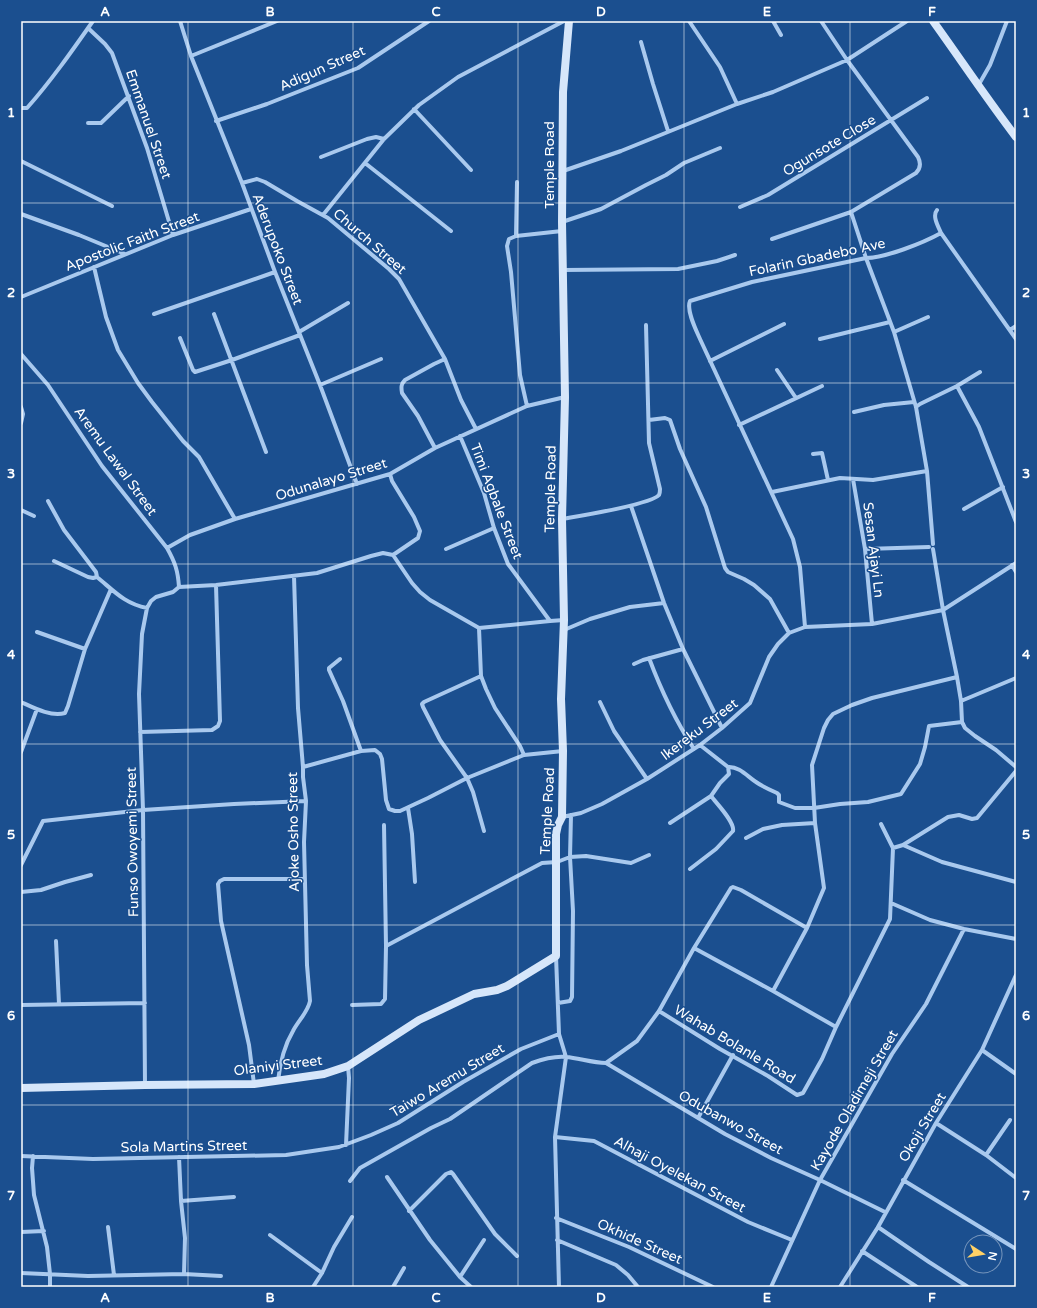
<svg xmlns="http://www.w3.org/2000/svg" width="1037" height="1308" viewBox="0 0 1037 1308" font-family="'Varela Round',sans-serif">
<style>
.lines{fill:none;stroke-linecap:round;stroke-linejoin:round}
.street{stroke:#a9c9ee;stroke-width:4}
.secondary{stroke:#d6e6fa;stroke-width:8}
.grid{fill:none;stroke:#fff;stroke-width:1;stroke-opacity:0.55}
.labels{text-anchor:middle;stroke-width:3;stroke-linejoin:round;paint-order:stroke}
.street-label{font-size:14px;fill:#fff;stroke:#1b4f8f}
.neatline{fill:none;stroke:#fff;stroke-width:1.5}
.grid-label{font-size:13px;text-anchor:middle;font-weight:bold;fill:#fff}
</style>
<rect width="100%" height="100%" fill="#1b4f8f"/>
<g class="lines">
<path class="street" d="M180 21 191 56 242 183 275 272 320 385 357 484
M689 21 720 67 737 104
M773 21 781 35
M88 28 105 44 112 53 147 148 173 235
M641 42 653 84 668 131
M191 56 277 21
M978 86 990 65 1007 21
M21 108H27C51 81 72 51 93 21
M414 109 471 170
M216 121 267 104 358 68 429 21
M88 123H101L129 96
M321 157 367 139 376 137 384 139
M21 161 112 206
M365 163 451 231
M563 171 621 151 737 104 773 92 847 60 907 21
M242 183 257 179 265 182 297 201 328 218 389 269 399 279 445 359 461 400 476 429
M740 207 768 195 927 98
M937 210C932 216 938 226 941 233
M851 212 866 258 894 332 916 407 927 471 933 544
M21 214 79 235 125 254
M323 215 384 139 419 105 458 77 564 21
M562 222 601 209 646 185 666 175 684 163 720 148
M516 236 517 182
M772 239 851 212 916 173C921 168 921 163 918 157L847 60 821 21
M94 267 106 317 118 350 138 383 152 402 183 441 199 457 235 519
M563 270 678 269 717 261 735 255
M21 297 173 235 251 209
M154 314 275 272
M214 314 266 452
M1010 330 1016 326
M299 332 348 303
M894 332 928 317
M180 338 193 370 195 372 232 360 300 335
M820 339 890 322
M21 354 48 385 102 466 167 548C175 562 178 571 179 587
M710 361 784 324
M777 370 796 398
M320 385 381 359
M957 386 979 427 1016 522
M527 406 520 375 511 272 507 246 509 239 516 236 562 231
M21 407 23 414 21 423
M916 407 920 404 957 386 980 372
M854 412 884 405 914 402
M649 420 665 418 670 420 680 449 706 507 725 568 728 572 744 579 754 585 770 599 789 633
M739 425 822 386
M460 436 484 493 494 528 508 564 550 621 564 620
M435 448 418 416 402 393C401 387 401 384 405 380L434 364 445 359
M813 454 822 453 828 480
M853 479 865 549 872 624
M772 492 840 478 873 480 927 471
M48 501 64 530 96 572 97 577
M631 506 664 603 683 649 722 728
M964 509 1003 487
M21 510 34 516
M562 519C579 516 650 505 659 495 660 493 660 492 660 489L649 443 646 325
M167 548 190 535 235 519 390 474 435 448 527 406 565 397
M446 549 494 528
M865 549 929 547
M933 549 943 610 957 677 961 701 962 722 965 728 975 736 996 750 1016 767
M393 555 412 583 420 592 430 600 479 628 550 621
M54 561 88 577 93 578 97 577C114 591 125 604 147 608
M1012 565 1016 572
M805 627 800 567 793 539 700 339C696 330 686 310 690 301L752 282 866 258C885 258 923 243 941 233L1016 339
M479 628 481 676 486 689 495 708 520 746 524 755
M564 630 590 619 630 607 664 603
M37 632 85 649
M649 658C661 690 675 720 694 749
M340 659 329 668V670L343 701 361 751
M634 664 643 660 683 649
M481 676 424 702 422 704 423 707 440 740 467 778 473 792 484 831
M961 701 1016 678
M21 702C34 708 51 717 65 713L68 706 85 649 111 589
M600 702 614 731 647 779
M140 732 212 730 218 726 220 721 216 585
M21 752 37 709
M303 767 361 751 375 750 380 754 382 759 386 800 389 809 395 811H400L428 798 467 778 524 755 563 751
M728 767C739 766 748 777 756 782 763 787 770 790 777 793L779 795V802L795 808H814L840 804 868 802 901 794 920 764 925 747 929 726 962 722
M408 808 412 834 415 882
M562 817 581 813 602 804 647 779 700 745 722 728 750 703 769 657 778 644 789 633 805 627 872 624 943 610 1016 563
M670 823 711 796 720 783 729 774 728 767 700 745
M746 838 763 829 782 825 815 823
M903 845 942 862 1016 882
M893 848 903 845 948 817 959 815 972 819 977 818 1016 771
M21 865 43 821 143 810 234 804 306 801
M690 869 716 849 733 831C735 822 717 804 711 796
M21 892 41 890 65 882 91 875
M891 903 930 920 964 929 1016 939
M56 941 59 1004
M386 946 542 863 557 862 570 857 586 856 631 863 649 855
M694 948 773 991 836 1027
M556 956 559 1034 566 1057 555 1137 559 1287
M773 991 807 928 824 888 815 823 812 765 824 728 828 720 833 714 852 705 872 698 957 677
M558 1003 570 1001 572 997 573 911 570 857 571 815
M21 1005 145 1003
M352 1005 381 1004 385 999 386 946 384 825
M659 1011 720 1049 768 1076 797 1095 803 1093 822 1059 836 1027 890 919 893 848 881 824
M982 1050 1016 1074
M606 1063 637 1041 659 1011 694 948 731 888 733 887 741 890 807 928
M278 1081C280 1063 284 1046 293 1031 298 1021 308 1012 310 1001L307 965 304 842 306 801 303 777V767L298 708 294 576
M254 1084 249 1045 221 921 218 884 220 881 224 879H305
M145 1085 143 810 139 694 142 634 147 608 151 601 156 597 173 592 179 587 216 585 317 573 371 556 383 553 393 555 418 538 420 531 414 517 392 481 390 474
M698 1118 733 1055
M936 1123 986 1155 1016 1178
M555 1137 594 1141 748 1222 792 1240
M346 1145 349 1078 348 1066
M986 1155 1010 1120
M21 1156 93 1159 286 1155 339 1147 371 1135 398 1123 463 1082 521 1049 559 1034
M33 1156 32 1168 34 1195 47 1247 50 1274V1287
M179 1157 181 1201 185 1238 184 1274
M387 1177 430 1240 460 1277 471 1287
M903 1180 1016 1249
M350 1181 360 1168 431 1128 450 1119 532 1063C543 1059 554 1056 566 1057 579 1058 592 1063 606 1063L725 1134 771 1158 820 1180 885 1212
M181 1201 234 1197
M409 1211 446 1174 451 1172 453 1174 495 1234 517 1256
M556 1218 629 1247 713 1287
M108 1227 114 1275
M878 1227 929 1262 968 1287
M21 1232 44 1231
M270 1235 322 1273
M557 1240 616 1265 628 1275 638 1287
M862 1251 917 1287
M21 1273 88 1276 184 1274 221 1276
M460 1277 484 1240
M313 1287 322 1273 334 1247 352 1217
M393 1287 404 1268
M771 1287 820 1180 892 1054 926 1004 964 929
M840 1287 878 1227 936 1123 982 1050 1016 975"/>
<path class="secondary" d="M933 21C961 60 987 99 1016 137
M21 1088 145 1085 254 1084 324 1074 348 1066 419 1020 474 994 497 990 507 986 556 956V834L558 825 562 817 563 751 561 699 564 620 562 519 565 397 562 222 563 92 569 21"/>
</g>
<path class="grid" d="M188 21V1287M353 21V1287M518 21V1287M684 21V1287M850 21V1287M21 203H1016M21 383H1016M21 564H1016M21 744H1016M21 925H1016M21 1105H1016"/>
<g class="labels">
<g class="street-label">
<text transform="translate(322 68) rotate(-24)" y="5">Adigun Street</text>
<text transform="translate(149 124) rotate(71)" y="5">Emmanuel Street</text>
<text transform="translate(829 145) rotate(-31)" y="5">Ogunsote Close</text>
<text transform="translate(549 165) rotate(-90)" y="5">Temple Road</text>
<text transform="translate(132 241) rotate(-21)" y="5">Apostolic Faith Street</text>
<text transform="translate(370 241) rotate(41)" y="5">Church Street</text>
<text transform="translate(278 249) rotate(69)" y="5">Aderupoko Street</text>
<text transform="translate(817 257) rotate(-12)" y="5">Folarin Gbadebo Ave</text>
<text transform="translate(116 461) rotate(54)" y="5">Aremu Lawal Street</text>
<text transform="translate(331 479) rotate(-17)" y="5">Odunalayo Street</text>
<text transform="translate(550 489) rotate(-89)" y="5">Temple Road</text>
<text transform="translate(497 501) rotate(69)" y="5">Timi Agbale Street</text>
<text transform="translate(874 550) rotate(83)" y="5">Sesan Ajayi Ln</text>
<text transform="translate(699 729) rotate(-37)" y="5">Ikereku Street</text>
<text transform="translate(547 811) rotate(-87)" y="5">Temple Road</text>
<text transform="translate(293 832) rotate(-91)" y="5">Ajoke Osho Street</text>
<text transform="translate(132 842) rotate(-91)" y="5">Funso Owoyemi Street</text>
<text transform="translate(735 1044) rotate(31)" y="5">Wahab Bolanle Road</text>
<text transform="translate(278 1065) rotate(-7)" y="5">Olaniyi Street</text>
<text transform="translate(447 1080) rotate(-31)" y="5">Taiwo Aremu Street</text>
<text transform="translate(854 1100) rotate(-60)" y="5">Kayode Oladimeji Street</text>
<text transform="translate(731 1122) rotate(29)" y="5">Odubanwo Street</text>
<text transform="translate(922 1127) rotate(-59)" y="5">Okoji Street</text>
<text transform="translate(184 1146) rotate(-1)" y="5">Sola Martins Street</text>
<text transform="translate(680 1174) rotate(28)" y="5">Alhaji Oyelekan Street</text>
<text transform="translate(640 1241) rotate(24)" y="5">Okhide Street</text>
</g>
</g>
<rect width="1037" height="1308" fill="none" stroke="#1b4f8f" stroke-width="44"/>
<g transform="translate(983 1254) rotate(102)"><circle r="19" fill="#1b4f8f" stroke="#7695bc"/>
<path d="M0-3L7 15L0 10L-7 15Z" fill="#ffd166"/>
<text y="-6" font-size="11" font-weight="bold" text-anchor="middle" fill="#ffffff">N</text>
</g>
<rect x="22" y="22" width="993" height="1264" class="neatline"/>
<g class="grid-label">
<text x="105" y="16">A</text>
<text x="270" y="16">B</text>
<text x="436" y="16">C</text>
<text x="601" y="16">D</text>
<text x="767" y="16">E</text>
<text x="932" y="16">F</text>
<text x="11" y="117">1</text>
<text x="1026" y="117">1</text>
<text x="11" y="297">2</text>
<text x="1026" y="297">2</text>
<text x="11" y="478">3</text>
<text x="1026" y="478">3</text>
<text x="11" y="659">4</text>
<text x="1026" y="659">4</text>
<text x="11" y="839">5</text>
<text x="1026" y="839">5</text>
<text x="11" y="1020">6</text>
<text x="1026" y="1020">6</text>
<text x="11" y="1200">7</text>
<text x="1026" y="1200">7</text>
<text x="105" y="1302">A</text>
<text x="270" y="1302">B</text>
<text x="436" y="1302">C</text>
<text x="601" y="1302">D</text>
<text x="767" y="1302">E</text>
<text x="932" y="1302">F</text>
</g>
</svg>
